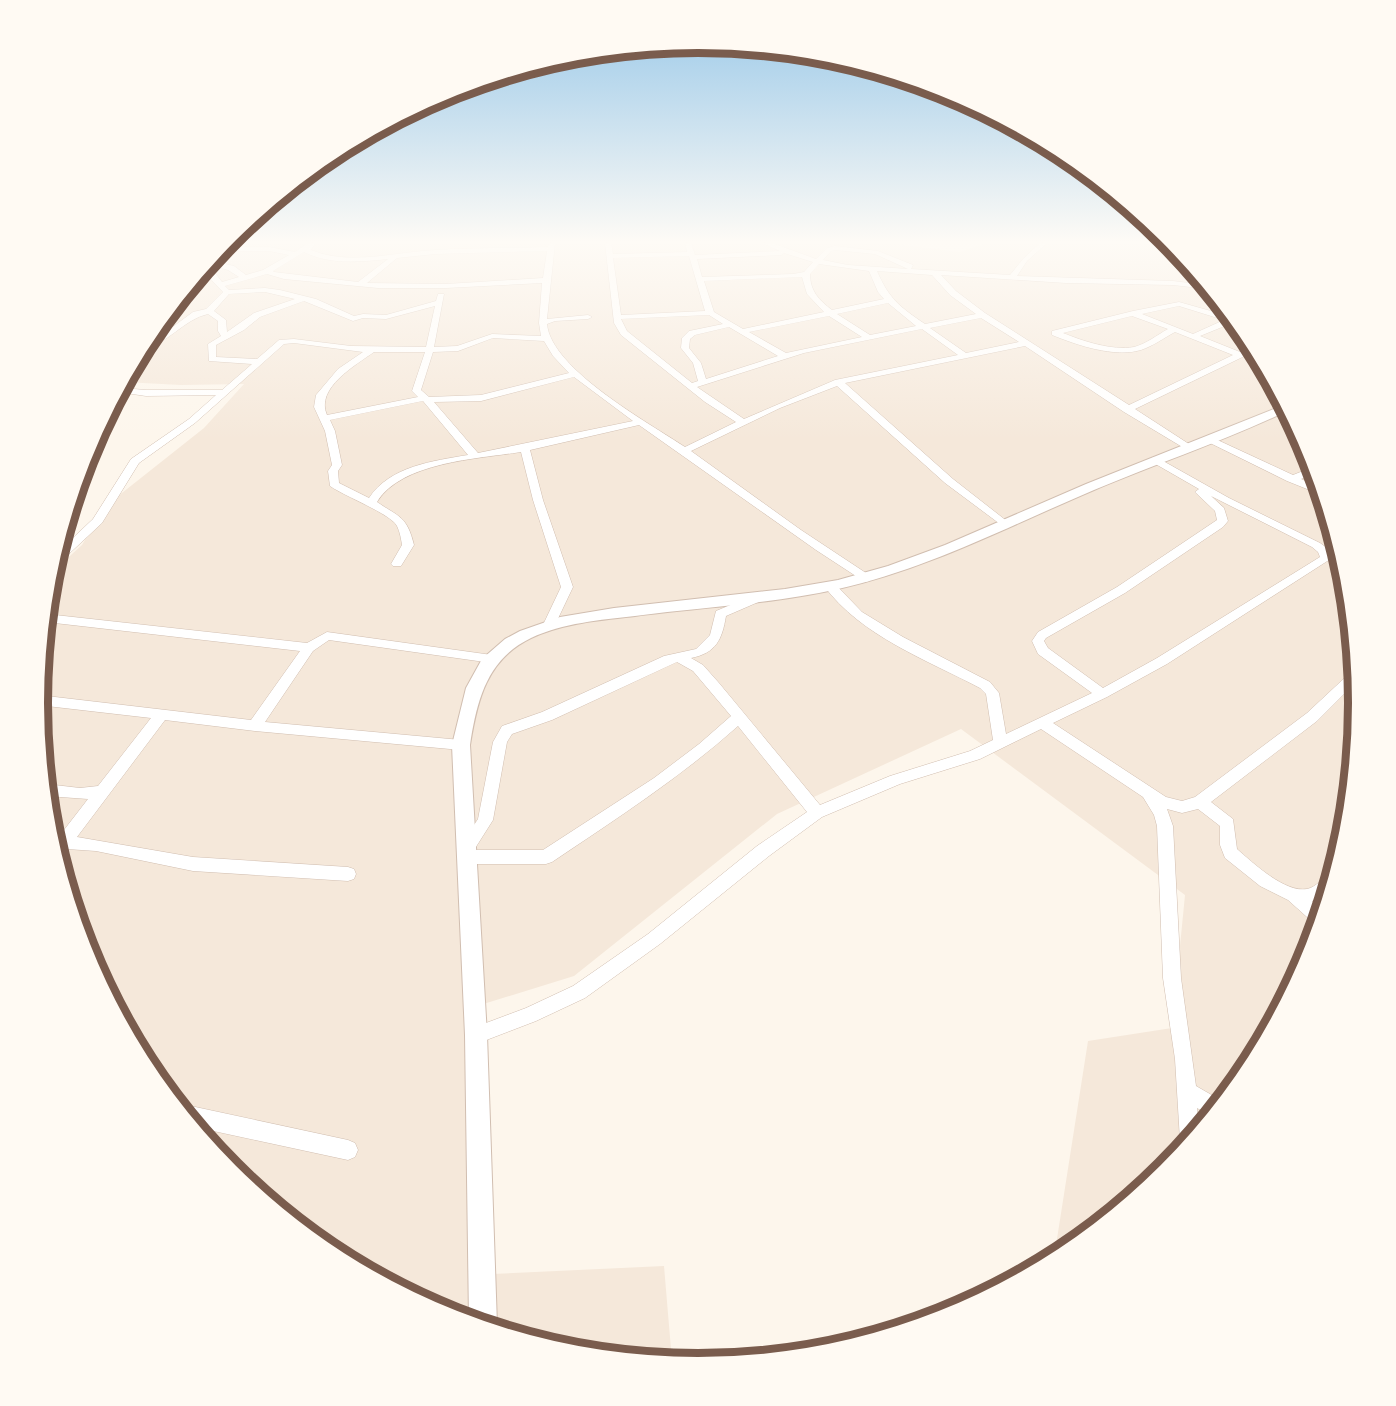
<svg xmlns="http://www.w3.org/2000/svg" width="1396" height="1406" viewBox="0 0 1396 1406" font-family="Overpass,sans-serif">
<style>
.residential{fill:#f5e8da}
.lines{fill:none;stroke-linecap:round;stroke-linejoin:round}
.minor-casing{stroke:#d1beb0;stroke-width:1}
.tertiary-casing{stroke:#d1beb0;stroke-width:2}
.minor{fill:#fff;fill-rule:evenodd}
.tertiary{fill:#fff;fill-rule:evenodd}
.rim{fill:none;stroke:#7a5c4d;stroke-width:8}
</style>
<rect width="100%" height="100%" fill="#fdf6ec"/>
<path class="residential" d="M225 243H888L960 252 986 243H1171L1247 336 1308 451 1346 574 1358 703 1346 832 1308 956 1247 1070 1165 1170 1065 1252 1054 1258 1088 1041 1172 1028 1185 895 961 729 777 814 574 976 464 1010 492 1274 664 1266 672 1361 569 1351 445 1313 331 1252 231 1170 149 1070 88 955 50 832 38 703 50 574 82 545 103 508 204 428 244 384 181 385 124 382 149 336Z"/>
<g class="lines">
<defs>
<path id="minor" d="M308 243H315L311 250C350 266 395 252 436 250 473 248 511 248 548 247L549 243H555L547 319 588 315 592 317 588 319 555 321 547 324C551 369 649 423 685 447L736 422 705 402 621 335 614 323 605 243H611L613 254 687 252 685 243H691L695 255 780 251 762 243H772L816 259 827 248 835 246 878 251 913 265 911 269 1010 275 1023 259 1040 243H1047L1027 261 1017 276 1173 281 1205 285 1208 289 1173 285 1066 283 941 275 956 291 985 313 1129 405 1233 355 1175 332C1164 338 1153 346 1141 350 1114 358 1077 345 1052 335V331L1133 311 1179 302 1232 317 1236 323H1232L1200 336 1240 352 1252 346 1255 351 1135 409 1192 446 1194 448 1189 451 1124 412 1025 346 845 383 953 479 1008 522V526L1004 527 945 483 837 386 780 408 691 451 801 530 869 575 871 578 869 581 865 582 816 550 639 425 530 450 543 500 573 587 554 627 548 631 542 627 561 587 533 500 521 452C477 459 402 462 377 502 399 517 407 516 414 545L401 566H393L391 564 402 545C401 539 400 532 397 526 391 514 344 496 330 486L328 471 332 465 325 431 314 407 316 395 338 369 363 352 294 343 284 344 195 423 139 463 102 523 57 565 53 566 56 554 93 519 131 459 189 419 216 395 146 396 119 392 121 388 146 390H222L252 364 209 361 208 344 221 336 218 331V321L208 314C184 319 167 345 142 349L145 342 170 329 193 312 206 309 223 292 203 271 208 264 222 282 239 277 228 270 214 266 213 258 216 254 222 256 221 263 234 266 246 275 263 270 289 255 269 251H219L222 247H269L295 252ZM835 250 875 254 908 269 848 265 823 260 831 251ZM547 251 543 278 446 284 367 283 397 258 435 254ZM304 252C330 265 360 262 388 259L358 282 274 272 273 271ZM784 253 813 262 804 272 793 274 702 277 697 259 781 255ZM689 256 705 311 621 315 613 258ZM819 264 869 271 878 292 884 299 832 310C819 300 810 291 810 274ZM877 271 932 275 950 295 976 314 925 324C900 307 889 299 877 271ZM267 274 284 279 378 288H446L542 283 539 323 541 336 492 334 457 346 434 347 444 294H438L436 301 386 315 363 314 354 316 316 299 280 290 265 288 229 290 225 286ZM802 277 807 294 824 312 743 329 714 312 704 281ZM265 292 295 299 254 313 227 332 226 320 214 311 229 294ZM304 301 353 321 363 318 386 319 435 306 426 347 351 346 294 339 279 340 257 359 216 357V345L244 330 260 317ZM888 303 916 326 870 335 837 314ZM1179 306 1224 320 1193 334 1142 314ZM709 315 723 324 689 331 682 338 681 348 693 363 698 381 692 383 627 331 621 319ZM829 316 862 337 786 353 749 332ZM1132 316 1168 329C1157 335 1146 344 1134 347 1112 351 1083 341 1063 333ZM981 318 1019 342 966 353 930 328ZM729 327 778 356 706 379 701 363 689 348 690 339 695 335ZM922 329 958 355 835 380 744 419 697 387 804 353ZM493 338 544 341 553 356 569 373 481 395 429 397 421 390 433 352 458 351ZM374 352H425L412 391 418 397 327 415C315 388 356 365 374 352ZM574 377 633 421 478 453 434 402 481 401ZM423 401 468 455C433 461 390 466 369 498L339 483 338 471 342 465 335 431 330 420Z
M1211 437 1293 475 1313 467 1315 473 1301 479 1319 487 1322 495 1287 481 1208 442V438Z
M1156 457 1229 498 1320 543 1327 548 1332 558 1167 664 1107 697 1053 723 1166 797 1182 801 1195 797 1307 713 1351 672 1355 671 1356 682 1317 721 1211 802 1233 819 1237 849C1253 863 1285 893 1307 889 1317 887 1322 877 1332 877L1327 895 1312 901 1322 911 1317 926 1288 900 1260 886 1225 858 1220 845V826L1198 809 1182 813 1167 809 1173 826 1181 978 1196 1086 1222 1101 1210 1115 1197 1108 1199 1129 1184 1147 1180 1140 1175 1059 1163 978 1157 826 1154 815 1143 797 1041 729 980 759 900 784 822 817 769 856 660 944 585 998 536 1021 476 1044 470 1041 467 1035 470 1029 526 1008 573 986 648 934 757 846 807 812 738 726C681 777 616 819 552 862L546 864H467L461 862 458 849 478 819 493 742 502 726 542 712 664 656 696 649 710 635 716 611 759 593 763 594 765 597 763 600 726 616C722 640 716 653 691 658L703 665 719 683 820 805 890 776 970 751 993 740 986 694 980 688C927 660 861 636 824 586L826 583H834L862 612 903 637 990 682 999 693 1006 734 1092 693 1038 654 1032 641 1038 632 1117 587 1217 520 1215 511 1195 492 1199 489 1152 462V458ZM1211 496 1312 547 1318 552 1320 557 1157 658 1103 688 1048 648 1044 641 1046 638 1125 593 1223 527 1228 521 1224 508ZM677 662 693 671 731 716 699 744 654 778 543 850H474L493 820 507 742 512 734 552 720Z
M46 614 307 643 327 632 492 655 498 659 492 663 329 640 313 651 265 722 461 740 466 741 468 745 466 749 461 750 255 731 165 720 77 837 193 857 348 867 354 869 356 874 354 879 348 881 193 871 96 851 67 849 58 858 54 843 88 799 47 796 46 784 80 788 98 786 151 718 38 705V695L251 720 300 651 46 622Z
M186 1105 348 1140 355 1143 358 1150 355 1157 348 1160 195 1127 180 1108Z"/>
<path id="tertiary" d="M1284 405 1287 411C1224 441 1158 463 1094 490 1009 526 928 569 838 589 771 604 703 607 635 616 600 620 563 623 531 638 487 659 477 700 470 745L487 1035 497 1325 495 1328 469 1320 465 1035 452 745 466 688 482 659 505 639 520 631 560 617 614 608 785 589 838 580 888 566 945 545 1086 484Z"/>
</defs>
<use href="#minor" class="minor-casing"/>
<use href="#tertiary" class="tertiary-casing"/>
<use href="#minor" class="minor"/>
<use href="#tertiary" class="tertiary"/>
</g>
<linearGradient id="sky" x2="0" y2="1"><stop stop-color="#97c7e8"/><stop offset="0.55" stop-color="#fefbf6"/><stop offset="1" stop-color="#fefbf6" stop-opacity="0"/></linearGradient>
<rect width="1396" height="440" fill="url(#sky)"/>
<path d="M0 0H1396V1406H0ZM48 703a650 650 0 1 1 1300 0a650 650 0 1 1-1300 0Z" fill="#fffaf3" fill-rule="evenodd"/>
<path class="rim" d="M48 703a650 650 0 1 1 1300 0a650 650 0 1 1-1300 0Z"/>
</svg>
